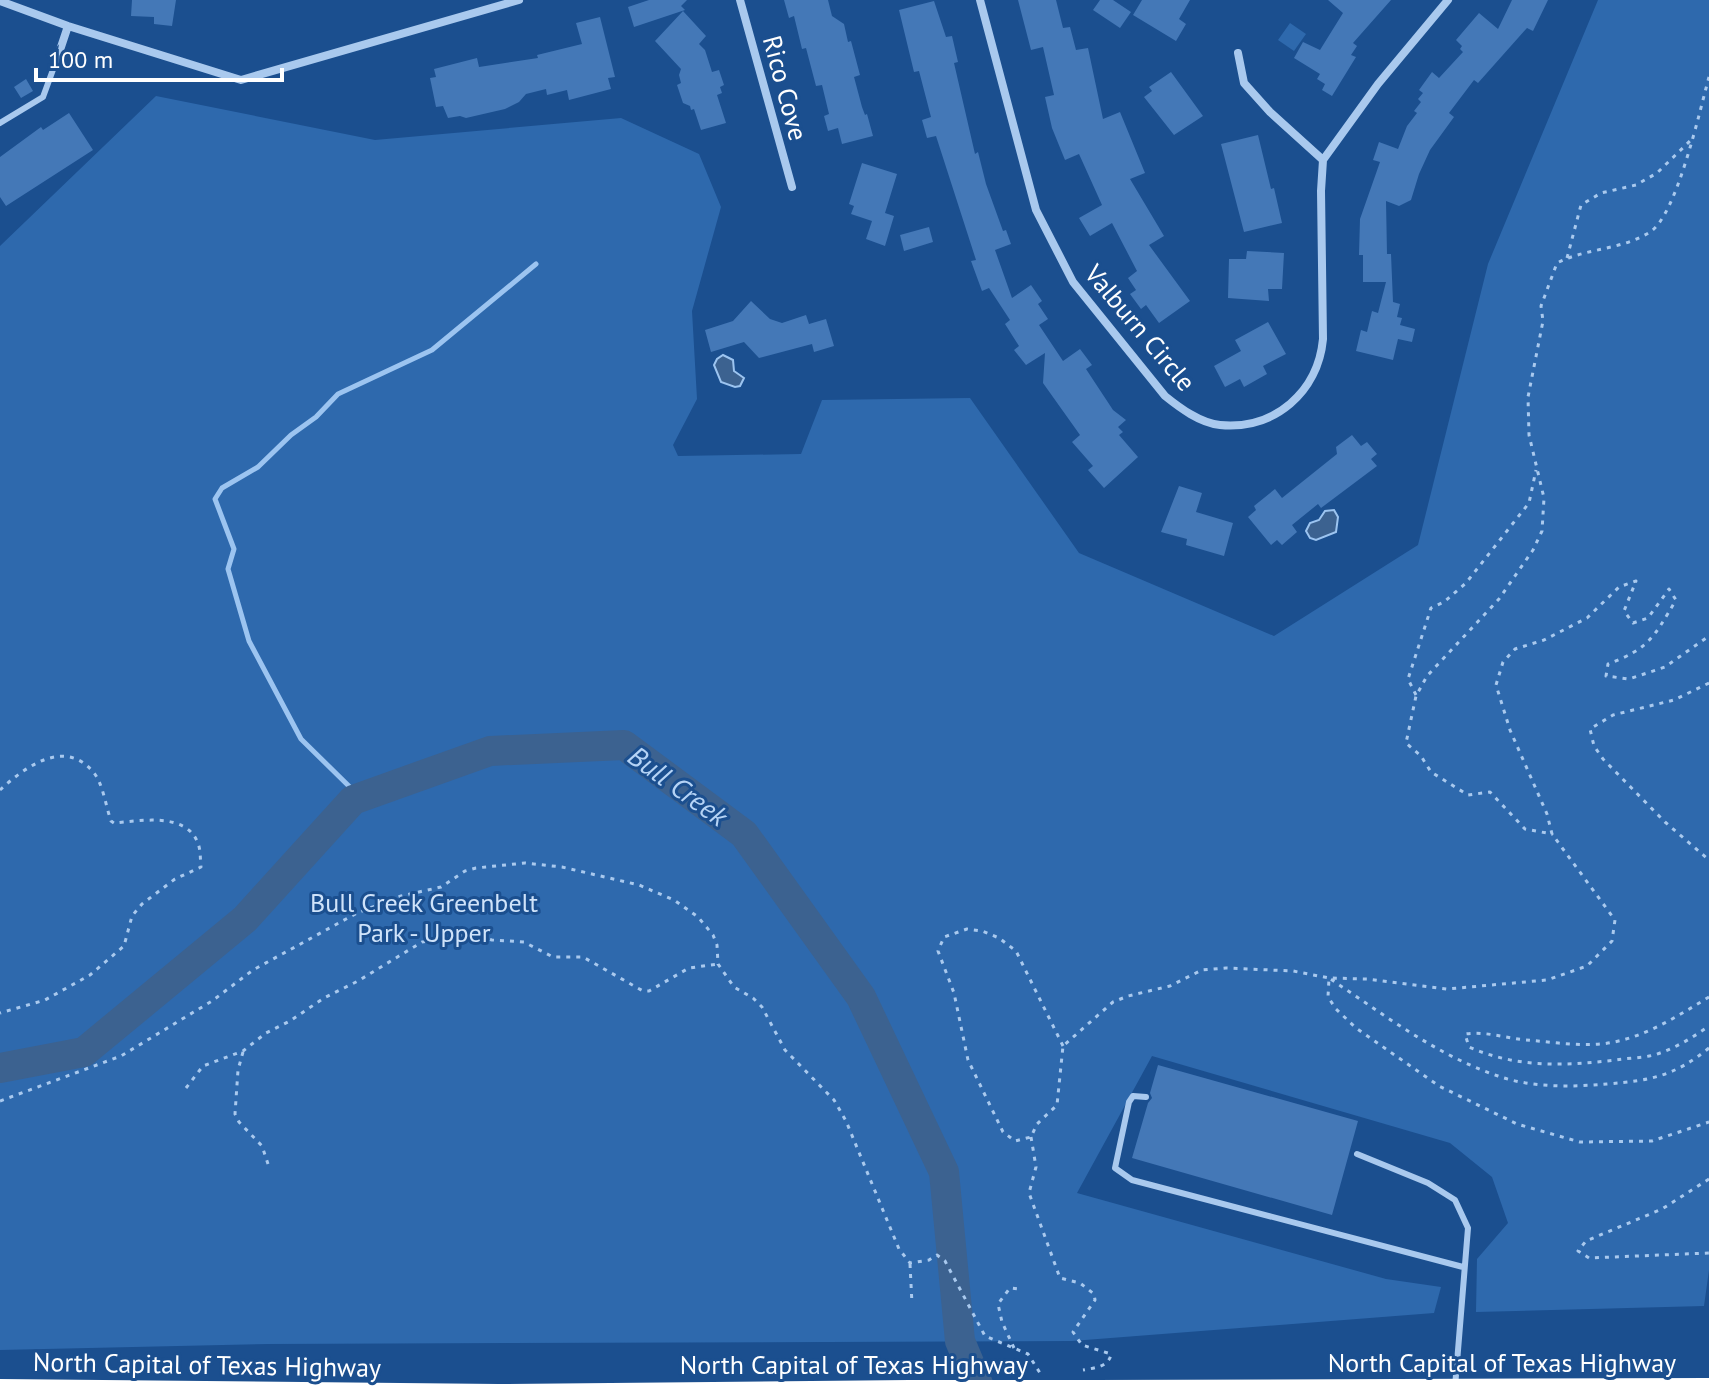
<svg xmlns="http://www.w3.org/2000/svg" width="1709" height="1396" viewBox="0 0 1709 1396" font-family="'PT Sans',sans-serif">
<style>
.green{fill:#2e69ad}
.water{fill:#3c6290;stroke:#9cc4f0;stroke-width:2}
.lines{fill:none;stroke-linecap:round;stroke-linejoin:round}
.stream{stroke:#9cc4f0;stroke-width:5}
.river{stroke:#3c6290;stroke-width:30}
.building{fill:#4478b7}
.path{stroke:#a9c9ee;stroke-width:3;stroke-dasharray:4 6;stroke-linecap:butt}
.lane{stroke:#a9c9ee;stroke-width:6}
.street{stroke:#a9c9ee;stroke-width:8}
.highway{stroke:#fff;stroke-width:24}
.highway-bridge{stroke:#fff;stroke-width:24}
.labels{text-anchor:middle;stroke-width:6;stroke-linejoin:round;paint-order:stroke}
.street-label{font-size:26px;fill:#fff;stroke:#1b4f8f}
.park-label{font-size:26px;fill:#cfe3fa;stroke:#1b4f8f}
.water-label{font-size:28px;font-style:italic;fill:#b5d3f5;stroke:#1b4f8f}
</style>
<rect width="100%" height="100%" fill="#1b4f8f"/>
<path class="green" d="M1598 0H1709V1270L1704 1306 1476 1312 1477 1259 1508 1223 1492 1177 1450 1143 1152 1056 1077 1193 1386 1279 1441 1287 1434 1313 1072 1341 269 1344 0 1350V246L156 96 375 140 621 118 699 154 721 207 692 311 697 399 673 445 678 456 801 454 822 400 970 398 1079 553 1274 636 1418 545 1488 264Z
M1290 23 1306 34 1294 51 1278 40Z"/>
<path class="water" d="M723 355 733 360 734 371 744 378 740 386 735 387 721 382 714 365 717 359Z
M1334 510 1338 517 1336 532 1316 540 1310 538 1306 531 1310 523 1319 520 1325 511Z"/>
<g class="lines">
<path class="stream" d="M361 798 301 739 249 641 228 569 234 549 215 499 222 488 258 467 291 435 316 417 338 394 432 350 536 264"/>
<path class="river" d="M0 1068 84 1052 245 919 353 800 490 751 624 745 744 834 861 997 944 1172 960 1341 983 1396"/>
</g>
<path class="building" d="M132 0H176L172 26 154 24V17L131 16Z
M649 0H687L681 6 685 10 634 27 628 7Z
M784 0H828L832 16 844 24 848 42 851 41 860 75 854 77 862 107 865 115 867 114 873 136 842 144 838 128 828 131 824 116 829 114 822 85 816 86 806 48 802 49 794 16 789 18Z
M1018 0H1056L1063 28 1070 27 1076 50 1088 48 1103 119 1120 112 1145 173 1130 179 1164 236 1149 245 1190 301 1159 323 1146 305 1141 309 1130 294 1136 290 1128 278 1137 271 1112 223 1090 236 1079 218 1102 205 1079 154 1065 160 1052 128 1045 97 1054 95 1043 47 1031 50Z
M1100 0H1113L1131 12 1120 28 1093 10Z
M1142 0H1190L1179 19 1186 24 1176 41 1133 15Z
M1328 0H1391L1353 43 1357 46 1351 55 1356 57 1332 96 1322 90 1325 84 1317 79 1320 74 1294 58 1303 42 1320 50 1343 13Z
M1512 0H1548L1533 31 1527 28 1478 83 1474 80 1449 113 1454 117 1430 150 1419 174 1411 200 1399 206 1386 201 1387 254H1391L1393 302 1400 304 1397 317 1402 318 1400 325 1415 329 1412 342 1398 339 1393 360 1356 351 1361 330 1367 332 1372 311 1378 313 1386 282H1363V255H1359L1360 219 1380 162 1373 160 1379 142 1398 149 1407 126 1417 113 1414 111 1421 102 1418 99 1423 93 1419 90 1432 72 1439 78 1463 52 1460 49 1462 46 1456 40 1479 13 1498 29Z
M934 1 946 37 952 36 958 62 954 63 975 154 978 152 986 184 1003 231 1006 230 1011 244 995 250 1012 298 1031 285 1042 301 1038 304 1048 319 1039 325 1063 361 1080 349 1092 365 1086 369 1113 410 1126 420 1118 427 1123 432 1119 435 1138 457 1104 488 1088 470 1093 466 1072 442 1080 435 1043 383 1045 353 1026 365 1014 350 1019 346 1005 324 1010 320 989 288 982 291 971 261 976 260 936 136 927 138 922 120 931 117 919 71 914 72 899 10Z
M683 11 706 36 699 44 705 50 712 72 719 70 724 85 720 87 722 93 717 95 726 123 701 130 694 109 691 110 690 106 683 103 677 85 681 83 679 75 681 69 655 41Z
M600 17 615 77 608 78 611 89 569 100 567 90 547 95 546 89 526 94 519 102 505 109 466 118 460 116 448 118 443 106 436 107 430 78 436 77 434 69 477 58 479 67 538 58 537 55 582 44 576 23Z
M1171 72 1203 116 1174 135 1144 97 1152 91 1149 87Z
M26 79 33 91 21 98 14 87Z
M69 113 93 150 6 206 0 197V157L41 127 43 130Z
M1258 135 1271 189 1274 188 1282 223 1244 232 1221 144Z
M862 163 897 174 885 213 894 216 885 246 866 239 872 221 851 214 854 206 849 204Z
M929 227 933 242 904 251 900 235Z
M1247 251 1284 253 1282 289H1268L1269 301 1228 298 1229 259H1246Z
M751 301 770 319 782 323 806 315 809 324 826 319 834 346 814 352 812 344 759 358 744 342 711 352 705 330 733 321Z
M1268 322 1286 354 1263 366 1267 374 1244 387 1240 379 1225 387 1214 366 1241 351 1235 340Z
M1352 435 1361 446 1367 442 1377 454 1371 459 1377 466 1321 508 1318 504 1292 525 1297 532 1282 545 1277 540 1271 545 1248 517 1256 510 1254 506 1275 489 1282 498 1337 454 1336 447Z
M1179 486 1202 493 1196 512 1233 523 1224 556 1186 545 1187 539 1161 532Z
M1158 1065 1358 1121 1332 1215 1132 1158 1148 1103 1152 1098 1150 1093Z"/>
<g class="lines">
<path class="path" d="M1709 77C1700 109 1677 215 1650 232 1622 250 1586 248 1557 263L1541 306 1543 321 1528 397 1529 435 1544 498 1542 531 1533 550 1499 599 1427 676 1416 696 1406 743 1421 756 1431 772 1468 795 1490 792 1525 829 1552 834 1547 814 1510 730 1496 685 1503 662 1515 649 1544 640 1587 618 1619 587 1636 581 1624 611 1633 623 1648 618 1669 589 1676 600C1653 638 1650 648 1608 664L1606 676 1629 679 1665 667 1709 636
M1567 258 1581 205 1601 193 1636 185 1657 173 1693 138
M1709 683 1674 700 1613 715 1590 729 1594 746 1603 759 1665 822 1709 860
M1416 695 1408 679 1431 608 1444 602 1466 583 1529 503 1536 470
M0 790C25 767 65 737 94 773 103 784 106 807 111 821L114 823C139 821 184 812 197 841 201 849 200 858 201 867L175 879 142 904 132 916 124 946 90 975 45 1000 0 1013
M1709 997C1679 1015 1649 1035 1614 1042 1586 1048 1555 1042 1526 1040 1505 1038 1486 1031 1465 1034L1469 1047C1516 1068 1566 1066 1616 1060 1628 1058 1642 1058 1654 1055 1674 1049 1692 1038 1709 1026
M1063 1046 1016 951 999 938 982 931 967 929 944 937 938 951 954 993 968 1060 1003 1132 1015 1141 1031 1137 1037 1124 1057 1105 1063 1046 1113 1002 1128 996 1170 986 1202 970 1226 968 1293 971 1329 978 1367 979 1447 989 1547 980 1587 966 1612 941 1615 920 1552 834
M1709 1048C1673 1077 1651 1080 1607 1084 1572 1087 1532 1088 1498 1076 1436 1055 1383 1014 1329 978L1328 997 1336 1009 1356 1028 1439 1086 1517 1124 1580 1142 1652 1141 1709 1122
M243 1052 238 1070 235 1114 239 1122 262 1146 269 1167
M186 1088 203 1066 243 1051 266 1033 290 1021 324 998 358 981 422 942 431 941 468 934 492 940 524 942 553 957H583L643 991H649L689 968 718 964
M0 1101 121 1056 212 1001 253 970 357 913 401 896 441 887 465 871 476 868 525 863 562 867 639 885 674 900 698 917 713 935 717 945 718 964 734 987 753 998 762 1007 785 1050 834 1100 846 1121 899 1249 910 1263 929 1260 937 1255 945 1261 985 1336 1028 1354 1040 1373
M1031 1137 1036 1167 1029 1193 1060 1278 1080 1283 1094 1294 1095 1300 1073 1332 1082 1345 1111 1354C1109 1367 1094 1368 1083 1370
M1709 1179 1662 1209 1586 1241 1578 1251 1589 1258 1709 1253
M910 1264 912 1304
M1014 1348 1002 1322 998 1304 1010 1288 1019 1289"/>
<path class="lane" d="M0 123 43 97 58 56
M1146 1097 1133 1096 1129 1102 1115 1168 1132 1180 1463 1267
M1357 1154 1428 1183 1455 1200 1468 1228 1455 1387"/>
<path class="street" d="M740 0 792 187
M980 0 1036 210 1073 282 1165 396C1180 408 1200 423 1220 425 1275 430 1318 392 1323 339L1321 191 1323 160 1378 84 1448 0
M0 1 68 26 241 80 519 0
M1238 53 1244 83 1270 112 1323 160
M58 56 68 26"/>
<path class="highway" d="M0 1391 498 1396 910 1392
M1095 1392 1709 1390"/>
<path class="highway-bridge" d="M910 1392H1095"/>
</g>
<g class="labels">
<g class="street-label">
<text transform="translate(785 88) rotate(75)" y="9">Rico Cove</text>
<text transform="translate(1140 328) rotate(50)" y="9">Valburn Circle</text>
<text x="1502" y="1372">North Capital of Texas Highway</text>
<text transform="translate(207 1365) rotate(1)" y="9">North Capital of Texas Highway</text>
<text x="854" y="1374">North Capital of Texas Highway</text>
</g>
<g class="park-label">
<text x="424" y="912">Bull Creek Greenbelt<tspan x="424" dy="30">Park - Upper</tspan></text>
</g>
<g class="water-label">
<text transform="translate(678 786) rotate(36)" y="10">Bull Creek</text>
</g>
</g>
<path d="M36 68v12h246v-12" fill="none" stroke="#ffffff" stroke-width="4"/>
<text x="48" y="68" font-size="24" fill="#ffffff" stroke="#1b4f8f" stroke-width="6" paint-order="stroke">100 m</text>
</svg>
